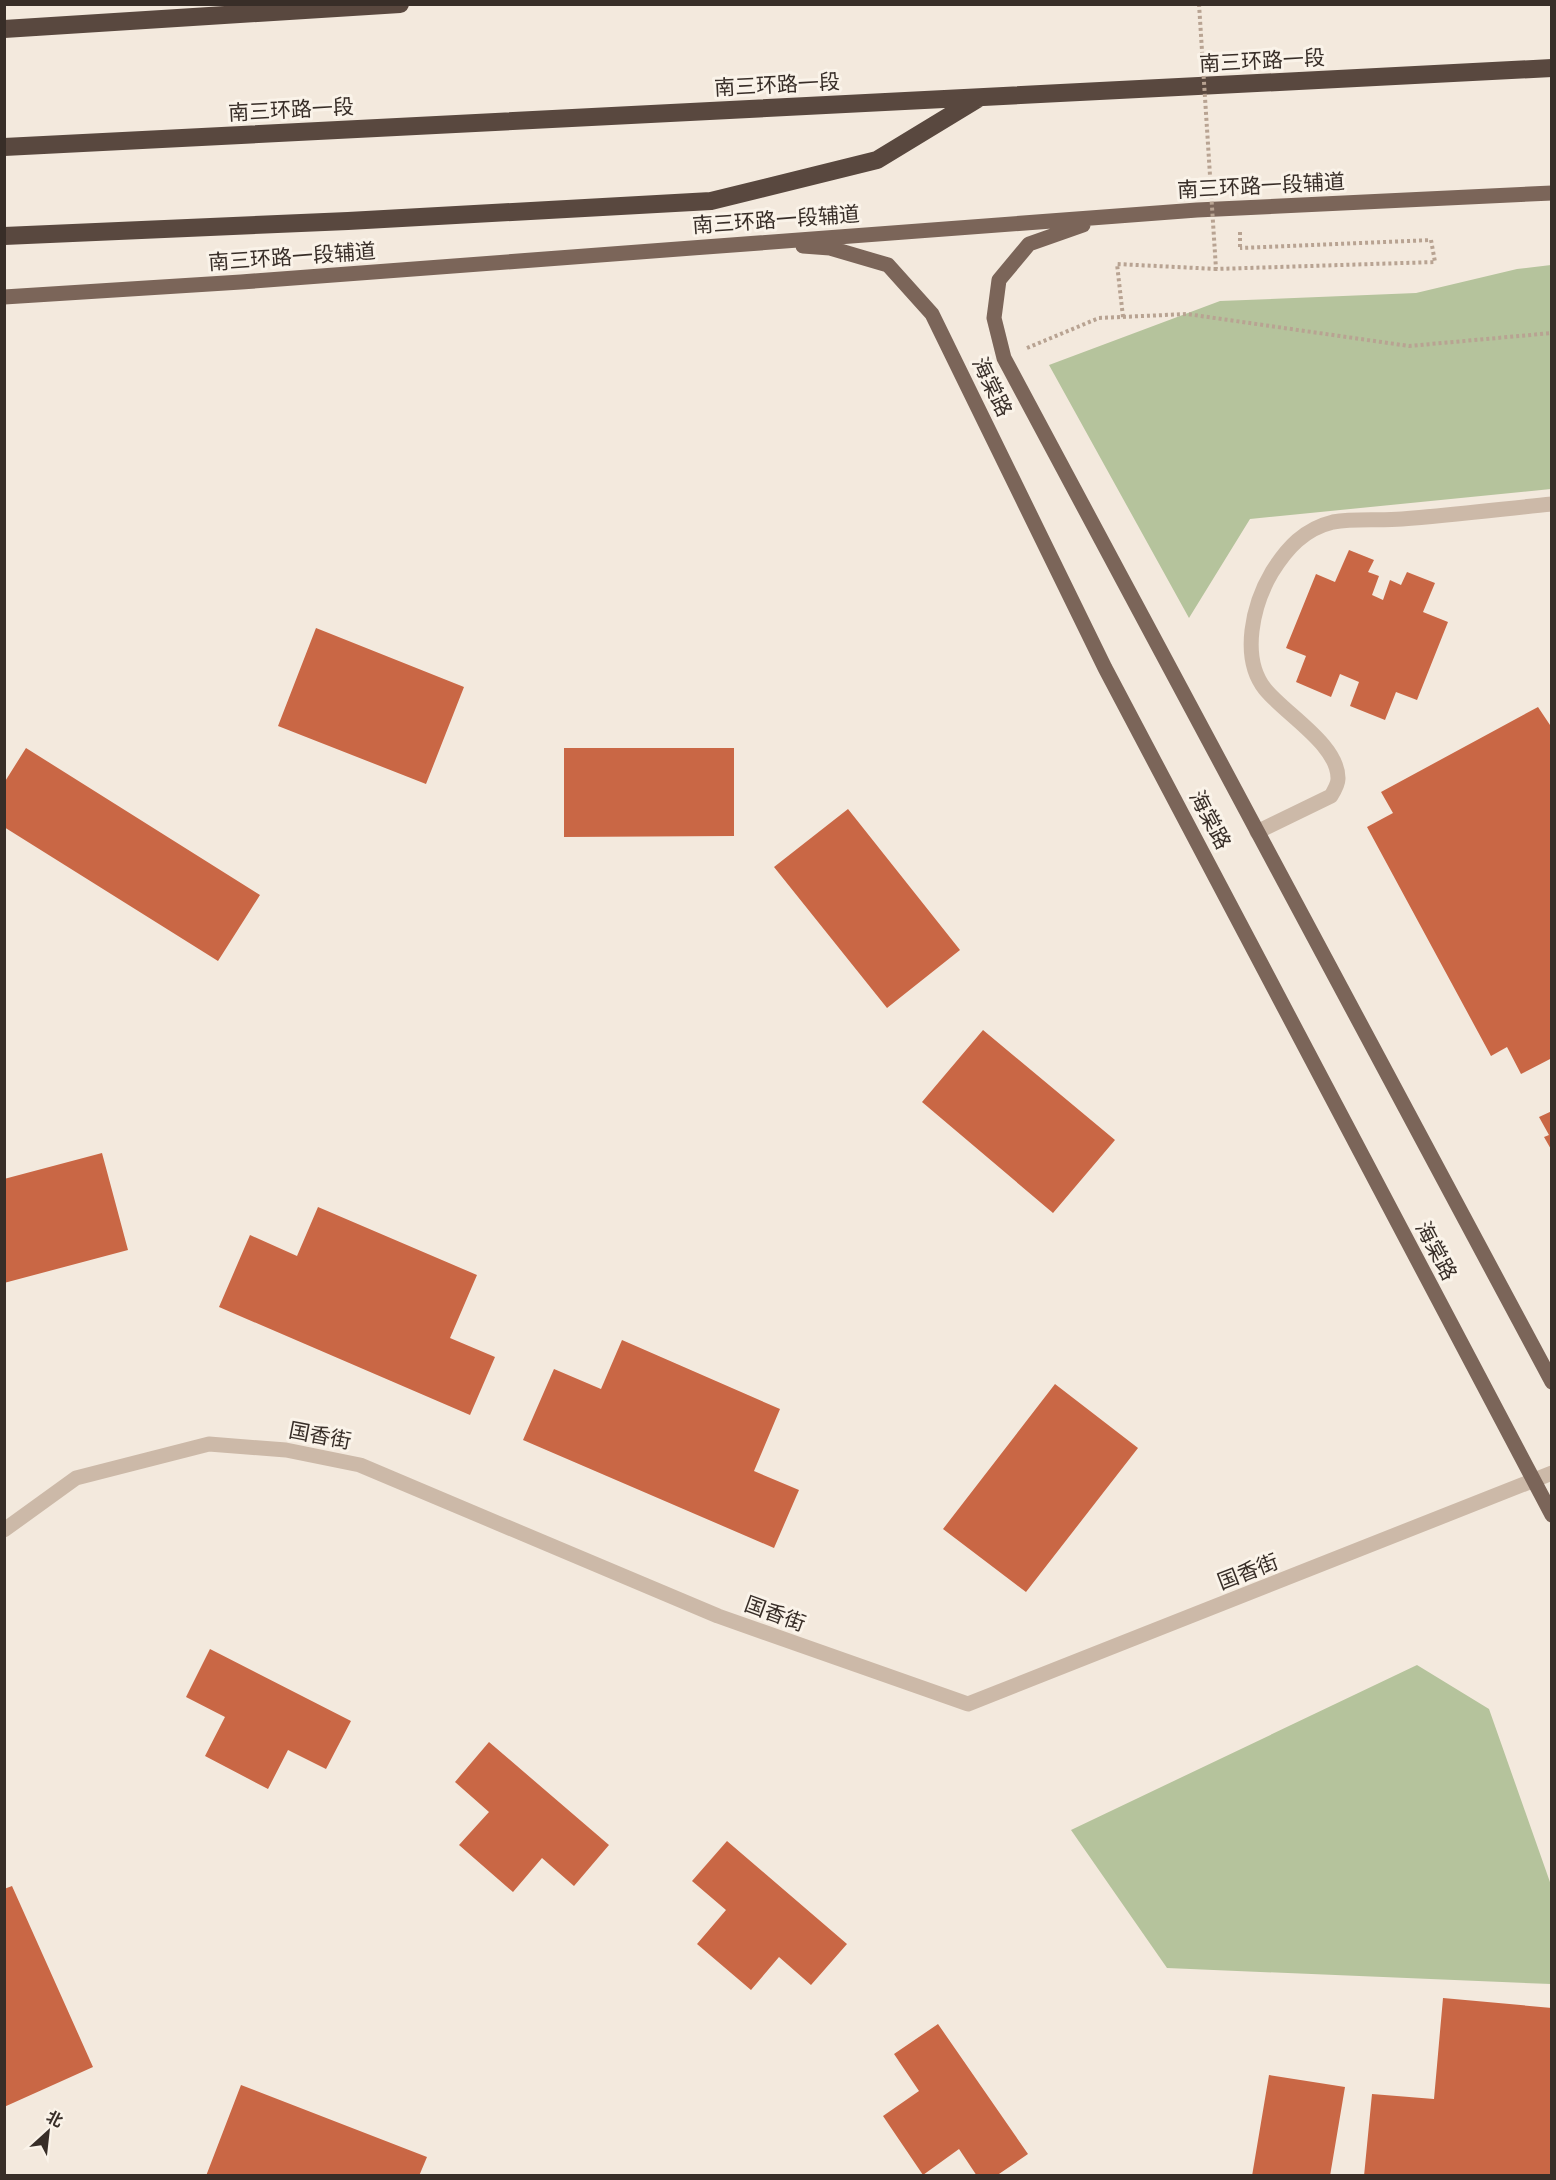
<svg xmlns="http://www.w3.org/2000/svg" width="1556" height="2180" viewBox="0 0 1556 2180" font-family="'DejaVu Sans','Noto Sans SC',sans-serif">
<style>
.green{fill:#b5c39c}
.building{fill:#c96745}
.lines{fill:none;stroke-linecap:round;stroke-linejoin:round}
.path{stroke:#b8a392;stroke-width:4;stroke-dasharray:3 3;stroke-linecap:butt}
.minor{stroke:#ccb9a8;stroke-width:15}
.major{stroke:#7b6559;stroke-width:15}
.highway{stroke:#59483f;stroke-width:18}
.path-bridge{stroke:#b8a392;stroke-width:4;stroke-dasharray:3 3;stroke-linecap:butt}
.labels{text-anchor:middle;stroke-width:6;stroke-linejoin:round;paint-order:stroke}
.street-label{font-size:21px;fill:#382e28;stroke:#faf3e9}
</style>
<rect width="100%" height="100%" fill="#f3e9dd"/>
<path class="green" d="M1551 265V489L1250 519 1189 618 1049 365 1220 301 1416 293 1517 269Z
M1417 1665 1489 1709 1551 1885V1984L1167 1968 1071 1830Z"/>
<path class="building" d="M1349 550 1374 560 1368 572 1379 576 1372 595 1383 600 1390 580 1401 585 1407 572 1435 583 1423 612 1448 622 1417 700 1396 692 1385 720 1350 706 1359 682 1340 674 1331 697 1296 682 1306 656 1286 648 1316 574 1335 582Z
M316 628 464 687 426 784 278 726Z
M1538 707 1552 728V1058L1521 1074 1507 1047 1491 1056 1367 827 1393 813 1381 792Z
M26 748 260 895 218 961 4 827V783Z
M564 748H734V836L564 837Z
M848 809 960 950 887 1008 774 867Z
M983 1030 1115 1140 1053 1213 922 1102Z
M1552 1111V1151L1544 1137 1549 1135 1539 1117Z
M102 1153 128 1250 4 1283V1179Z
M318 1207 477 1275 450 1338 495 1357 470 1415 219 1307 250 1235 297 1256Z
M622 1340 780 1409 754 1471 799 1490 774 1548 523 1440 554 1369 601 1389Z
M1055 1384 1138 1448 1026 1592 943 1529Z
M210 1649 351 1721 326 1769 288 1750 268 1789 205 1756 225 1717 186 1697Z
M489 1742 609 1845 574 1886 542 1858 513 1892 459 1845 489 1812 455 1782Z
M727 1841 847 1944 811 1985 779 1957 751 1990 697 1944 726 1910 692 1881Z
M12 1886 93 2067 4 2107V1889Z
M1443 1998 1552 2008V2176H1364L1372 2094 1434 2099Z
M938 2024 1028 2154 996 2176H977L959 2149 923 2175 883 2116 919 2091 894 2054Z
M1269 2075 1345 2087 1330 2176H1252Z
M241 2085 427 2157 419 2176H206Z"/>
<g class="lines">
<path class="path" d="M1240 232V248
M1123 317 1117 264 1216 269
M1027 348 1099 318 1187 314 1409 346 1552 333"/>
<path class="minor" d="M1257 832 1331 796C1334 791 1338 784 1338 779 1339 745 1285 714 1265 689 1240 657 1253 604 1272 572 1287 548 1304 529 1333 522 1355 518 1380 521 1402 519 1452 515 1502 509 1552 504
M4 1530 76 1478 209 1444 286 1450 360 1465 718 1616 968 1704 1552 1473"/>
<path class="major" d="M1083 225 1029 244 999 280 994 318 1004 358 1552 1382
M803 246 830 248 888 265 932 314 1105 668 1552 1515
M4 297 241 282 1197 210 1552 193"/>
<path class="highway" d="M4 29 400 4
M4 147 1552 68
M4 236 348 221 711 201 877 160 979 98"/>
<path class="path-bridge" d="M1199 4 1216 269 1435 262 1431 240 1240 248"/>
</g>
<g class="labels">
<g class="street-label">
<text transform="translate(1262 61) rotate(-3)" y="7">南三环路一段</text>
<text transform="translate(777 85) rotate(-3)" y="7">南三环路一段</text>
<text transform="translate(291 110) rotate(-3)" y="7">南三环路一段</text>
<text transform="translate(1261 186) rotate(-3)" y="7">南三环路一段辅道</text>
<text transform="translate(776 220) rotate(-4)" y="7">南三环路一段辅道</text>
<text transform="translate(292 257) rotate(-4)" y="7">南三环路一段辅道</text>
<text transform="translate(992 387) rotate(64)" y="7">海棠路</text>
<text transform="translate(1210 820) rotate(62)" y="7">海棠路</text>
<text transform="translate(1436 1251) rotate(62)" y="7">海棠路</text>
<text transform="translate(320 1436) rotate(11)" y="7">国香街</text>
<text transform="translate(1248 1572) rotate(-21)" y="7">国香街</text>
<text transform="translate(775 1614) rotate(20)" y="7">国香街</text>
</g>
</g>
<rect width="1556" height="2180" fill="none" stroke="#382e28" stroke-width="12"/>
<g transform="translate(48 2132) rotate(27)" stroke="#faf3e9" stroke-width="4.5" paint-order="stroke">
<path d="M0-4.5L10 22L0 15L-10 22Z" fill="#382e28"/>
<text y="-9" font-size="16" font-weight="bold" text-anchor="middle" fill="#382e28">北</text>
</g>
</svg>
